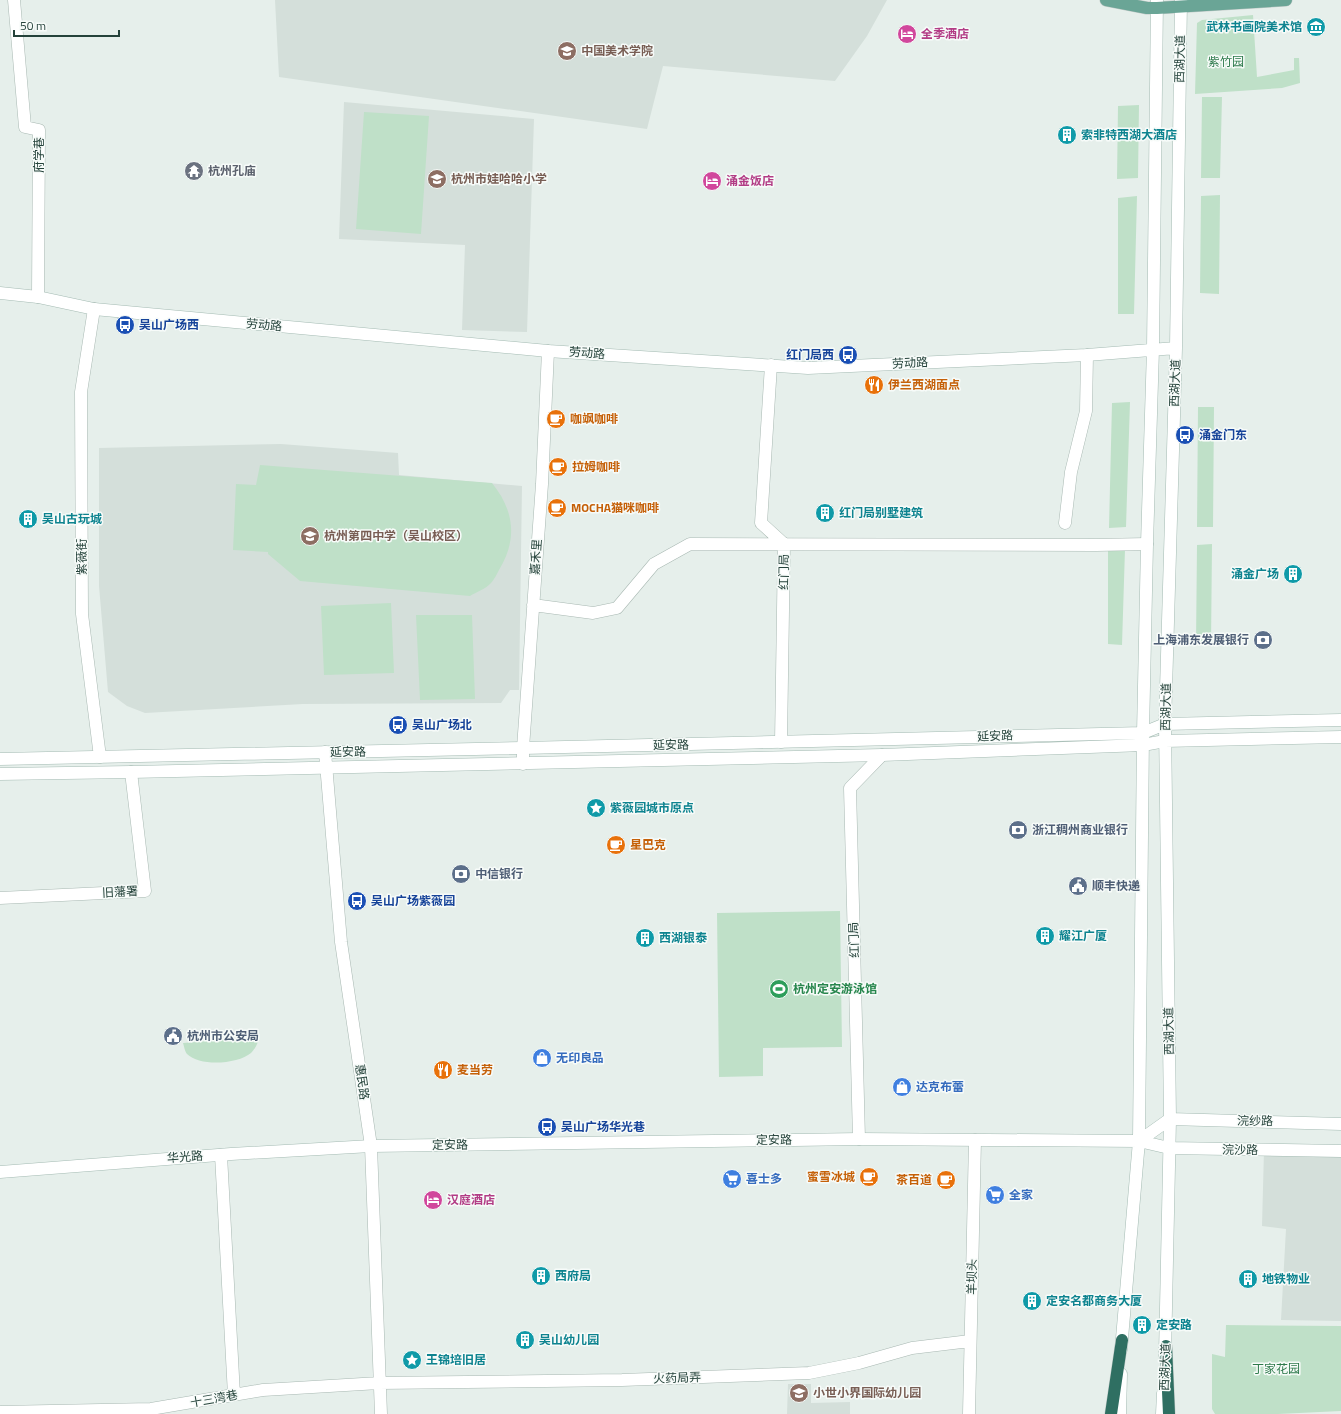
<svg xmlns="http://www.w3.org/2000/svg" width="1341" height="1414" viewBox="0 0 1341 1414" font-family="'Titillium Web','Noto Sans SC',sans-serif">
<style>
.built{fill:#d4dfda}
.green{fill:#bfe0c8}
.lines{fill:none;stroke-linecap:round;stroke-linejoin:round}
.street-casing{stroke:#a8b8b2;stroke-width:13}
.secondary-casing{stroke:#a4bbb3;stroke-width:13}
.primary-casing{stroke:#c2cac8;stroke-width:13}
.highway-casing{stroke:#c2cac8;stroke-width:13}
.street{stroke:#fff;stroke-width:12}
.secondary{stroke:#fff;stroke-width:12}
.primary{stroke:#6aa596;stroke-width:12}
.highway{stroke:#2f6f62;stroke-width:12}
.labels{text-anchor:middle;stroke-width:3;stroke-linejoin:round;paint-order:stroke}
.culture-label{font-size:12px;font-weight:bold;fill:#0d838f;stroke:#f7fbf9;text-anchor:start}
.hotel-label{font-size:12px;font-weight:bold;fill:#b23c85;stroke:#f7fbf9;text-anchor:start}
.education-label{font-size:12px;font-weight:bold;fill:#785e54;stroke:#f7fbf9;text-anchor:start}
.street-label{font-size:12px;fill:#24423a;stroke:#f7fbf9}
.park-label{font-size:12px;fill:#2d7a4b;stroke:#f7fbf9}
.worship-label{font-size:12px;font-weight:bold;fill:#5b616d;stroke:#f7fbf9;text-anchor:start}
.transit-label{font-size:12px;font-weight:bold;fill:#164399;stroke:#f7fbf9;text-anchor:start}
.food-label{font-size:12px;font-weight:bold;fill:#c56008;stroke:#f7fbf9;text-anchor:start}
.service-label{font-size:12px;font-weight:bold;fill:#4e5e75;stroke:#f7fbf9;text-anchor:start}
.leisure-label{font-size:12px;font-weight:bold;fill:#27864d;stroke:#f7fbf9;text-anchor:start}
.shop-label{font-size:12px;font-weight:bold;fill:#366cbe;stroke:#f7fbf9;text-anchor:start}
</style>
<rect width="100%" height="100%" fill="#e6efeb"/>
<path class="built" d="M275 0H887L867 36 835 81 663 66 647 129 279 77Z
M344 102 534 119 527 332 462 330 465 245 339 239Z
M281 444 398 453 399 475 522 486 519 690H510L501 703 303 704 145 713 127 706 108 692 99 586V448Z
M1264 1150 1341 1151V1321L1281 1320 1286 1229 1262 1226Z
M788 1384H811V1403L850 1402V1414H787Z"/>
<path class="green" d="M1253 15 1257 77 1294 70V58H1299L1300 83 1282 88 1195 94 1197 23 1202 20Z
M1202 97H1222L1220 178H1201Z
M1139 105 1138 178 1117 179 1118 106Z
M364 112 429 116 421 234 356 229Z
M1220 195 1219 294 1200 293 1201 196Z
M1137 196 1134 314H1118V198Z
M1130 402 1126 527 1109 528 1112 403Z
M1198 407H1214L1213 527H1197Z
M260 465 492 483C514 510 518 539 499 570 497 574 494 580 491 583 486 589 476 592 470 596L300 581 268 554V552L233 550 236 484 256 485Z
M1212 544 1211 645 1196 644 1197 545Z
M1125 549 1122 645 1108 644V550Z
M391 603 394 673 324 675 321 606Z
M416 615H472L475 699 420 700Z
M840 911 842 1047 763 1048V1076L719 1077 717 913Z
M259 1037C258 1043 256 1048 251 1053 238 1064 200 1067 187 1054 185 1052 184 1046 183 1043Z
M1226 1325 1341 1326V1411L1278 1414H1215L1212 1409V1354L1225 1357Z"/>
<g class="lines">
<defs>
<path id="street" d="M14 0 25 127 39 130 38 297
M94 309 81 392 82 614 100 757
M771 365 761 523 784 544 781 742
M1065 523 1071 472 1086 411 1087 355
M533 605 593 613 617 608 654 564 690 544 1096 545 1147 544
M325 752 341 942 371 1146 381 1414
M523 764V748L542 484 548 351
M0 898 145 891 131 772
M859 1139 850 788 882 755
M221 1155 234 1395
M0 1412 151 1409 263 1390 379 1383 622 1380 809 1373 859 1363 912 1348 970 1341
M969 1414 975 1140"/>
<path id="secondary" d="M0 293 38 297 94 309 548 351 808 368 1087 355 1176 348
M0 759 523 748 1143 733 1165 724 1341 720
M0 774 131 772 882 755 1143 745 1165 741 1341 737
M1170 1119 1341 1124
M1139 1141 1169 1148 1341 1151
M0 1172 231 1154 371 1146 859 1139 1139 1141 1170 1119
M1121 1350 1139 1141 1143 733 1147 544 1153 349 1157 0
M1165 1355 1170 1119 1165 724 1176 348 1181 0
M1120 1414 1121 1374
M1162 1414 1163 1393"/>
<path id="primary" d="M1106 0 1147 8H1157L1286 0"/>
<path id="highway" d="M1166 1346 1169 1414
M1111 1414 1122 1340"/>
</defs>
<use href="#street" class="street-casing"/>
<use href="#secondary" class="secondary-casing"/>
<use href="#primary" class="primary-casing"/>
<use href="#highway" class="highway-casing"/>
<use href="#street" class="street"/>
<use href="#secondary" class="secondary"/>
<use href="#primary" class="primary"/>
<use href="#highway" class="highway"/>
</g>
<defs>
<symbol id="museum-disc" viewBox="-11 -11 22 22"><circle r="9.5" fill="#0f9aa8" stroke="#f7fbf9"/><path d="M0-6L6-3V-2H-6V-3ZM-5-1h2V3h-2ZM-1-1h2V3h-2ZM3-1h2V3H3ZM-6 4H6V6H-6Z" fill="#fff"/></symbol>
<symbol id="hotel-disc" viewBox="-11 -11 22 22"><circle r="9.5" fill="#d1479c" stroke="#f7fbf9"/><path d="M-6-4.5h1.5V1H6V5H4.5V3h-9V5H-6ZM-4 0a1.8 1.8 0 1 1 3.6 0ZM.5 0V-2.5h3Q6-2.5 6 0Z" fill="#fff"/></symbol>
<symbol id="university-disc" viewBox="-11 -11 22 22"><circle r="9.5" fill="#8d6e63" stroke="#f7fbf9"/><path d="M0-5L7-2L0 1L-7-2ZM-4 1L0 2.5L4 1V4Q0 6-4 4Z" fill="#fff"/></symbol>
<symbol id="building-disc" viewBox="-11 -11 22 22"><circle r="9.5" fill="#0f9aa8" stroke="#f7fbf9"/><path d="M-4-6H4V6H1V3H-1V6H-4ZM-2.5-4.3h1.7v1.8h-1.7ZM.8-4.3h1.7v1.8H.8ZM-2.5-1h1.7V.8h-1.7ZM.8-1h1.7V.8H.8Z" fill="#fff"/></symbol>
<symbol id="temple-disc" viewBox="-11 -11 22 22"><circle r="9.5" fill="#6b7280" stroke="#f7fbf9"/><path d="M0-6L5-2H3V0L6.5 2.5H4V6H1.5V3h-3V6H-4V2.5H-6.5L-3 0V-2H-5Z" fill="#fff"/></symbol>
<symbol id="school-disc" viewBox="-11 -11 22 22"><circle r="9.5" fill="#8d6e63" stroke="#f7fbf9"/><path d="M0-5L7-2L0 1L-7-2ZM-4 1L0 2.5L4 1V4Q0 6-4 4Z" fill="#fff"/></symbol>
<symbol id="bus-disc" viewBox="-11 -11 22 22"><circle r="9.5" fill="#1a4fb4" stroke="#f7fbf9"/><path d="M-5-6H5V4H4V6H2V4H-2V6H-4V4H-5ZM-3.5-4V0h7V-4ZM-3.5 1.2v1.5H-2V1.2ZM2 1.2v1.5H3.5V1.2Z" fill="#fff"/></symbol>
<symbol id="restaurant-disc" viewBox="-11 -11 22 22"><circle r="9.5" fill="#e8710a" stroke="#f7fbf9"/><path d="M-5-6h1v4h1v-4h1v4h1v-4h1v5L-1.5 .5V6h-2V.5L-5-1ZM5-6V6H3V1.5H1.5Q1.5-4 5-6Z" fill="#fff"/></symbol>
<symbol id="cafe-disc" viewBox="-11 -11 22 22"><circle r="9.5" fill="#e8710a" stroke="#f7fbf9"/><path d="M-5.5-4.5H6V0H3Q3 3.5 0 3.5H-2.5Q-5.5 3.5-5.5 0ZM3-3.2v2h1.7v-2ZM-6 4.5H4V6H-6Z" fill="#fff"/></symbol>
<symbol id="bank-disc" viewBox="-11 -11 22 22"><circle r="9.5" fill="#5c6f8a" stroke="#f7fbf9"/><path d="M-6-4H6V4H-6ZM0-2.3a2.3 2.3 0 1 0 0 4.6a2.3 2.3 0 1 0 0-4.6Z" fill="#fff"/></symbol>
<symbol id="sight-disc" viewBox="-11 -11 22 22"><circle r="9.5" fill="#0f9aa8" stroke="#f7fbf9"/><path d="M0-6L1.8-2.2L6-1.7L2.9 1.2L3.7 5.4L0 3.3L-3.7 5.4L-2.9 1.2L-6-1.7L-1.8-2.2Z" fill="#fff"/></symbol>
<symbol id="civic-disc" viewBox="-11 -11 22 22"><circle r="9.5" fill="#5c6f8a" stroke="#f7fbf9"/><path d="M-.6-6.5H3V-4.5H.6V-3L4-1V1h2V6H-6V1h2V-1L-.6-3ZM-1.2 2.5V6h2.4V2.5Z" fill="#fff"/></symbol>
<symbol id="stadium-disc" viewBox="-11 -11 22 22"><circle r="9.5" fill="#2e9e5b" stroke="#f7fbf9"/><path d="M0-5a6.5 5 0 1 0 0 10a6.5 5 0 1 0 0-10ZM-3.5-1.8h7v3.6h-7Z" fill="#fff"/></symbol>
<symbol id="shop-disc" viewBox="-11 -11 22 22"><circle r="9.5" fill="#3f7fe0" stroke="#f7fbf9"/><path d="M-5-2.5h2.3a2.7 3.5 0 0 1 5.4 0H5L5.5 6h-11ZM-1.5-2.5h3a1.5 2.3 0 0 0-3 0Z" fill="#fff"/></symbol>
<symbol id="supermarket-disc" viewBox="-11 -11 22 22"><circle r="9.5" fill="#3f7fe0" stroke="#f7fbf9"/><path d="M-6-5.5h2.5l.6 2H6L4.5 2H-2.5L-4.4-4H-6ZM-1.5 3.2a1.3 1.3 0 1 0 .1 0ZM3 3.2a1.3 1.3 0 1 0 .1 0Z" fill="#fff"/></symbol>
</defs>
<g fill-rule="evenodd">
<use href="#museum-disc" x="1305" y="16" width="22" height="22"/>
<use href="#hotel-disc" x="896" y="23" width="22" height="22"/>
<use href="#university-disc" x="556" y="40" width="22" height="22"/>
<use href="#building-disc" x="1056" y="124" width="22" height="22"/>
<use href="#temple-disc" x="183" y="160" width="22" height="22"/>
<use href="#school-disc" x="426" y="168" width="22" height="22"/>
<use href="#hotel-disc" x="701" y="170" width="22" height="22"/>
<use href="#bus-disc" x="114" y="314" width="22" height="22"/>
<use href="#bus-disc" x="837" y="344" width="22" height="22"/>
<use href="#restaurant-disc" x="863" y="374" width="22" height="22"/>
<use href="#cafe-disc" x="545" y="408" width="22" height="22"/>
<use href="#bus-disc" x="1174" y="424" width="22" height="22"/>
<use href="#cafe-disc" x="547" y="456" width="22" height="22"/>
<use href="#cafe-disc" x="546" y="497" width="22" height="22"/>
<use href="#building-disc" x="814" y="502" width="22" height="22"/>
<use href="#building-disc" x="17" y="508" width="22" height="22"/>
<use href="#school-disc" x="299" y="525" width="22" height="22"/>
<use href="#building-disc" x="1282" y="563" width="22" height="22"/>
<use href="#bank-disc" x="1252" y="629" width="22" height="22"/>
<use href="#bus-disc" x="387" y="714" width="22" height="22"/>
<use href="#sight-disc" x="585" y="797" width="22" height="22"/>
<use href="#bank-disc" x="1007" y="819" width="22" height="22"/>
<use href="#cafe-disc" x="605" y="834" width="22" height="22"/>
<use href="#bank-disc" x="450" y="863" width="22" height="22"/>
<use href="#civic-disc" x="1067" y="875" width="22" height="22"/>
<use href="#bus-disc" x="346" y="890" width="22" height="22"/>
<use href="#building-disc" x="1034" y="925" width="22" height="22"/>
<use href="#building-disc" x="634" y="927" width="22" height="22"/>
<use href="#stadium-disc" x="768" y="978" width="22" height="22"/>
<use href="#civic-disc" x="162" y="1025" width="22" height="22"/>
<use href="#shop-disc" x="531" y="1047" width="22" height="22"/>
<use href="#restaurant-disc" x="432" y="1059" width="22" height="22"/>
<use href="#shop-disc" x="891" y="1076" width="22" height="22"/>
<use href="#bus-disc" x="536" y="1116" width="22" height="22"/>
<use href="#cafe-disc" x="858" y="1166" width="22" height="22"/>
<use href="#supermarket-disc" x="721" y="1168" width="22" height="22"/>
<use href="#cafe-disc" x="935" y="1169" width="22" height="22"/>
<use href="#supermarket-disc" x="984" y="1184" width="22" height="22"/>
<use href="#hotel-disc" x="422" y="1189" width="22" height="22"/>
<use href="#building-disc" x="530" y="1265" width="22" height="22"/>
<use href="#building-disc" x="1237" y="1268" width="22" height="22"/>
<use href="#building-disc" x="1021" y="1290" width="22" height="22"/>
<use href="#building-disc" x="1131" y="1314" width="22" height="22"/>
<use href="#building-disc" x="514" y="1329" width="22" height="22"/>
<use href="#sight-disc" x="401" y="1349" width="22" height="22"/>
<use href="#school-disc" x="788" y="1382" width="22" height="22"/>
</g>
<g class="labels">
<g class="culture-label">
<text x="1302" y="31" text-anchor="end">武林书画院美术馆</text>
<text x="1081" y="139">索非特西湖大酒店</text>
<text x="839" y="517">红门局别墅建筑</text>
<text x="42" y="523">吴山古玩城</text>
<text x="1279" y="578" text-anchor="end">涌金广场</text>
<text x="610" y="812">紫薇园城市原点</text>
<text x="1059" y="940">耀江广厦</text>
<text x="659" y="942">西湖银泰</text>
<text x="555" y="1280">西府局</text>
<text x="1262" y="1283">地铁物业</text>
<text x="1046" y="1305">定安名都商务大厦</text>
<text x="1156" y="1329">定安路</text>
<text x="539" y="1344">吴山幼儿园</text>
<text x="426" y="1364">王锦培旧居</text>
</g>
<g class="hotel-label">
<text x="921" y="38">全季酒店</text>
<text x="726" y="185">涌金饭店</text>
<text x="447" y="1204">汉庭酒店</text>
</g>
<g class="education-label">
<text x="581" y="55">中国美术学院</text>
<text x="451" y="183">杭州市娃哈哈小学</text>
<text x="324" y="540">杭州第四中学（吴山校区）</text>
<text x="813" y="1397">小世小界国际幼儿园</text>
</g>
<g class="street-label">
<text transform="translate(1180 59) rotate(-89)" y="4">西湖大道</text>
<text transform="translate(39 155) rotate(-90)" y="4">府学巷</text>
<text transform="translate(264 325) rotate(5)" y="4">劳动路</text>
<text transform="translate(587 353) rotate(4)" y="4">劳动路</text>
<text transform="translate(910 363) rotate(-3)" y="4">劳动路</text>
<text transform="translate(1175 383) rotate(-88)" y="4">西湖大道</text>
<text transform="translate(82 557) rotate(-90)" y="4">紫薇街</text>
<text transform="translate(536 557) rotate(-86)" y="4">嘉禾里</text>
<text transform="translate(784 572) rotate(-89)" y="4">红门局</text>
<text transform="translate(1166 707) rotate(-89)" y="4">西湖大道</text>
<text transform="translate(995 736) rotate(-2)" y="4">延安路</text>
<text transform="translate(671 745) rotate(-1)" y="4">延安路</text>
<text transform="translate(348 752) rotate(-1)" y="4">延安路</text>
<text transform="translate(120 892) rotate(-3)" y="4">旧藩署</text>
<text transform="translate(854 940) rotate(-92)" y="4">红门局</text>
<text transform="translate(1169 1031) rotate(-91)" y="4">西湖大道</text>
<text transform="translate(362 1082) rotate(82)" y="4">惠民路</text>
<text transform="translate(1255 1121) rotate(1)" y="4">浣纱路</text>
<text transform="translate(774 1140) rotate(-1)" y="4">定安路</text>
<text transform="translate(450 1145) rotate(-1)" y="4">定安路</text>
<text transform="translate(1240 1150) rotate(1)" y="4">浣沙路</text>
<text transform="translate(185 1157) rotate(-4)" y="4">华光路</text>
<text transform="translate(972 1277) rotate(-89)" y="4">羊坝头</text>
<text transform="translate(1165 1367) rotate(-88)" y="4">西湖大道</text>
<text transform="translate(677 1378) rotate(-2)" y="4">火药局弄</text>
<text transform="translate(214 1399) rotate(-10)" y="4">十三湾巷</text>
</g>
<g class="park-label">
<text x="1226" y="66">紫竹园</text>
<text x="1276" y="1373">丁家花园</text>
</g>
<g class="worship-label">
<text x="208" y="175">杭州孔庙</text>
</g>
<g class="transit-label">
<text x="139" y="329">吴山广场西</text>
<text x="834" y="359" text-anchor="end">红门局西</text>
<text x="1199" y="439">涌金门东</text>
<text x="412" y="729">吴山广场北</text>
<text x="371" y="905">吴山广场紫薇园</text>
<text x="561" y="1131">吴山广场华光巷</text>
</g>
<g class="food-label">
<text x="888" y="389">伊兰西湖面点</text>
<text x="570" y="423">咖飒咖啡</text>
<text x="572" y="471">拉姆咖啡</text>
<text x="571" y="512">MOCHA猫咪咖啡</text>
<text x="630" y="849">星巴克</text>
<text x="457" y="1074">麦当劳</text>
<text x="855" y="1181" text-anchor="end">蜜雪冰城</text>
<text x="932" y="1184" text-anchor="end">茶百道</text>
</g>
<g class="service-label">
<text x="1249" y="644" text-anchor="end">上海浦东发展银行</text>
<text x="1032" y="834">浙江稠州商业银行</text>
<text x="475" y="878">中信银行</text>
<text x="1092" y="890">顺丰快递</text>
<text x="187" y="1040">杭州市公安局</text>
</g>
<g class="leisure-label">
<text x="793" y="993">杭州定安游泳馆</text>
</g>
<g class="shop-label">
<text x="556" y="1062">无印良品</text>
<text x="916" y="1091">达克布蕾</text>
<text x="746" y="1183">喜士多</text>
<text x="1009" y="1199">全家</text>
</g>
</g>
<path d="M14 30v6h105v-6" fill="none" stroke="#24423a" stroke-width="2"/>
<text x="20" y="30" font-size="12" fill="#24423a" stroke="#f7fbf9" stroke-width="3" paint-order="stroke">50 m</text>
</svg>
